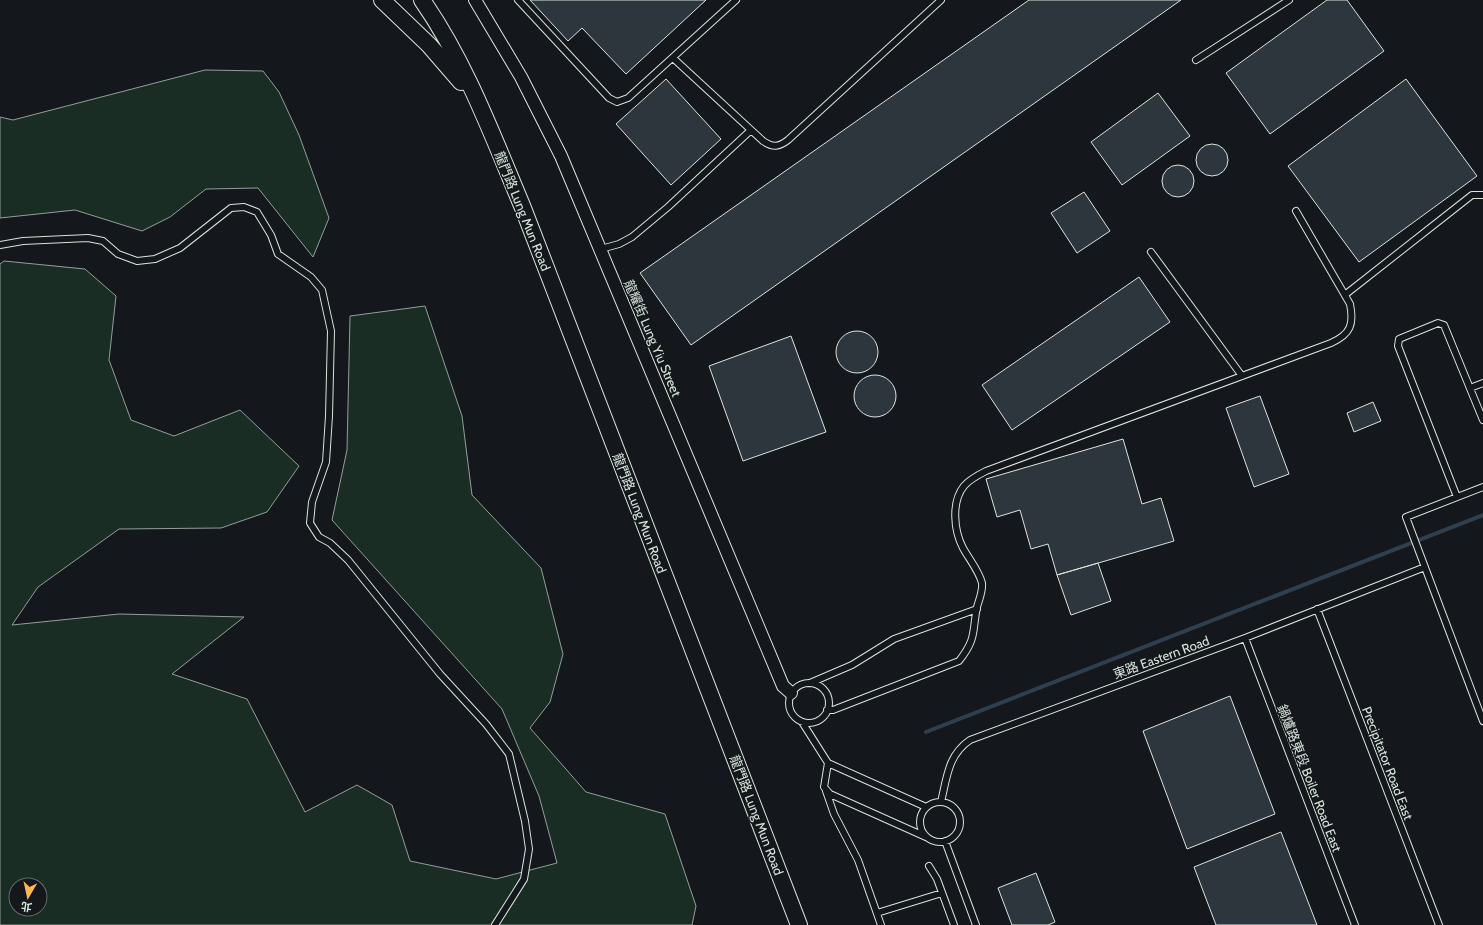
<svg xmlns="http://www.w3.org/2000/svg" width="1483" height="925" viewBox="0 0 1483 925" font-family="Cabin,'Noto Sans TC',sans-serif">
<style>
.green{fill:#1a2d24;stroke:#939e99;fill-rule:evenodd}
.lines{fill:none;stroke-linecap:round;stroke-linejoin:round}
.stream{stroke:#2f3f4d;stroke-width:4}
.building{fill:#2c363c;stroke:#d8e6dc}
.lane-casing{stroke:#d8e6dc;stroke-width:8}
.street-casing{stroke:#d8e6dc;stroke-width:14}
.secondary-casing{stroke:#d8e6dc;stroke-width:18}
.lane{stroke:#14181c;stroke-width:6}
.street{stroke:#14181c;stroke-width:12}
.secondary{stroke:#14181c;stroke-width:16}
.labels{text-anchor:middle;stroke-width:3;stroke-linejoin:round;paint-order:stroke}
.street-label{font-size:13px;fill:#d8e6dc;stroke:#14181c}
</style>
<rect width="100%" height="100%" fill="#14181c"/>
<path class="green" d="M205 70 263 71 279 92 299 135 329 218 313 257 258 188 206 189 170 217 142 231 75 210 0 218V117L13 120Z
M4 261 85 269 116 296 109 360 131 420 174 436 240 410 299 466 267 512 221 528 119 529 38 587 12 625 119 614 244 617 172 674 247 699 305 812 357 785 392 805 410 861 496 879 557 863 539 796 502 709 332 520 347 450 350 316 425 306 462 416 472 495 541 568 563 654 550 702 530 728 586 792 665 814 696 906 692 925H0V264ZM16 885H40V909H16Z"/>
<g class="lines">
<path class="stream" d="M926 732 1483 515"/>
</g>
<path class="building" d="M530 0H706L626 74 582 28 568 41Z
M1029 0H1181L691 345 640 273Z
M1327 0H1347L1384 51 1270 134 1226 73Z
M666 79 721 139 671 185 616 124Z
M1406 79 1477 176 1359 262 1288 166Z
M1158 93 1190 136 1122 185 1091 142Z
M1196 160a16 16 0 1 1 32 0a16 16 0 1 1-32 0Z
M1162 181a16 16 0 1 1 32 0a16 16 0 1 1-32 0Z
M1084 192 1110 231 1077 253 1051 213Z
M1139 277 1170 322 1012 430 982 385Z
M836 352a21 21 0 1 1 42 0a21 21 0 1 1-42 0Z
M791 336 826 432 743 461 709 366Z
M854 396a21 21 0 1 1 42 0a21 21 0 1 1-42 0Z
M1260 396 1289 474 1254 487 1226 408Z
M1373 402 1381 421 1354 432 1347 413Z
M1123 439 1142 504 1161 498 1174 541 1057 575 1048 544 1031 549 1020 510 997 517 986 479Z
M1098 563 1111 601 1071 615 1057 575Z
M1230 696 1275 814 1187 849 1143 731Z
M1281 832 1317 925H1216L1194 867Z
M1036 873 1055 922 1048 925H1012L998 888Z"/>
<g class="lines">
<defs>
<path id="lane" d="M518 0 609 98 617 102 628 98 736 0
M673 58 763 141C773 148 779 147 788 140L941 0
M1196 60 1289 0
M0 245 23 241 88 238 103 241 118 254 137 261 155 259 180 248 231 208 244 207 257 212 271 235 278 254 311 277 322 290 331 331 329 416 326 462 312 502 310 523 319 537 330 543 348 560 440 674 486 724 509 754 525 821 529 849 524 879 495 925
M601 249 619 244 632 237 668 207 751 130
M1151 252 1242 376
M1346 294 1472 195H1483
M1470 388 1483 383
M1483 487 1406 517 1483 721
M1457 497 1398 346 1399 339 1438 323 1444 325 1483 420
M1317 609 1439 925
M1245 638 1355 925
M810 683 852 665 894 639 977 609
M789 703a20 20 0 1 1 40 0a20 20 0 1 1-40 0Z
M827 710H833L959 661C977 638 972 632 977 607 979 600 983 591 982 583 979 571 969 559 963 548 954 531 951 502 964 486 970 479 978 475 986 471L1331 343C1351 334 1354 324 1350 304L1296 211
M802 722 828 763 926 807
M828 763 824 787 830 794 926 837
M826 791 834 814 858 860 881 925
M920 822a20 20 0 1 1 40 0a20 20 0 1 1-40 0Z
M941 802C947 777 948 755 970 740L1245 638 1425 567
M945 841 976 925
M929 866 937 879 954 925
M877 913 942 893"/>
<path id="street" d="M475 0 521 77 561 156 783 686 791 693"/>
<path id="secondary" d="M382 0 429 45 461 82
M422 0C466 63 493 137 523 208L799 925"/>
</defs>
<use href="#lane" class="lane-casing"/>
<use href="#street" class="street-casing"/>
<use href="#secondary" class="secondary-casing"/>
<use href="#lane" class="lane"/>
<use href="#street" class="street"/>
<use href="#secondary" class="secondary"/>
</g>
<g class="labels">
<g class="street-label">
<text transform="translate(523 211) rotate(68)" y="5">龍門路 Lung Mun Road</text>
<text transform="translate(653 338) rotate(67)" y="5">龍耀街 Lung Yiu Street</text>
<text transform="translate(640 513) rotate(69)" y="5">龍門路 Lung Mun Road</text>
<text transform="translate(1161 657) rotate(-20)" y="5">東路 Eastern Road</text>
<text transform="translate(1388 763) rotate(69)" y="5">Precipitator Road East</text>
<text transform="translate(1310 778) rotate(69)" y="5">鍋爐路東段 Boiler Road East</text>
<text transform="translate(757 815) rotate(69)" y="5">龍門路 Lung Mun Road</text>
</g>
</g>
<g transform="translate(28 897) rotate(189)"><circle r="19" fill="#14181c" stroke="#626a69"/>
<path d="M0-3L7 15L0 10L-7 15Z" fill="#ffb74d"/>
<text y="-6" font-size="11" font-weight="bold" text-anchor="middle" fill="#d8e6dc">北</text>
</g>
</svg>
